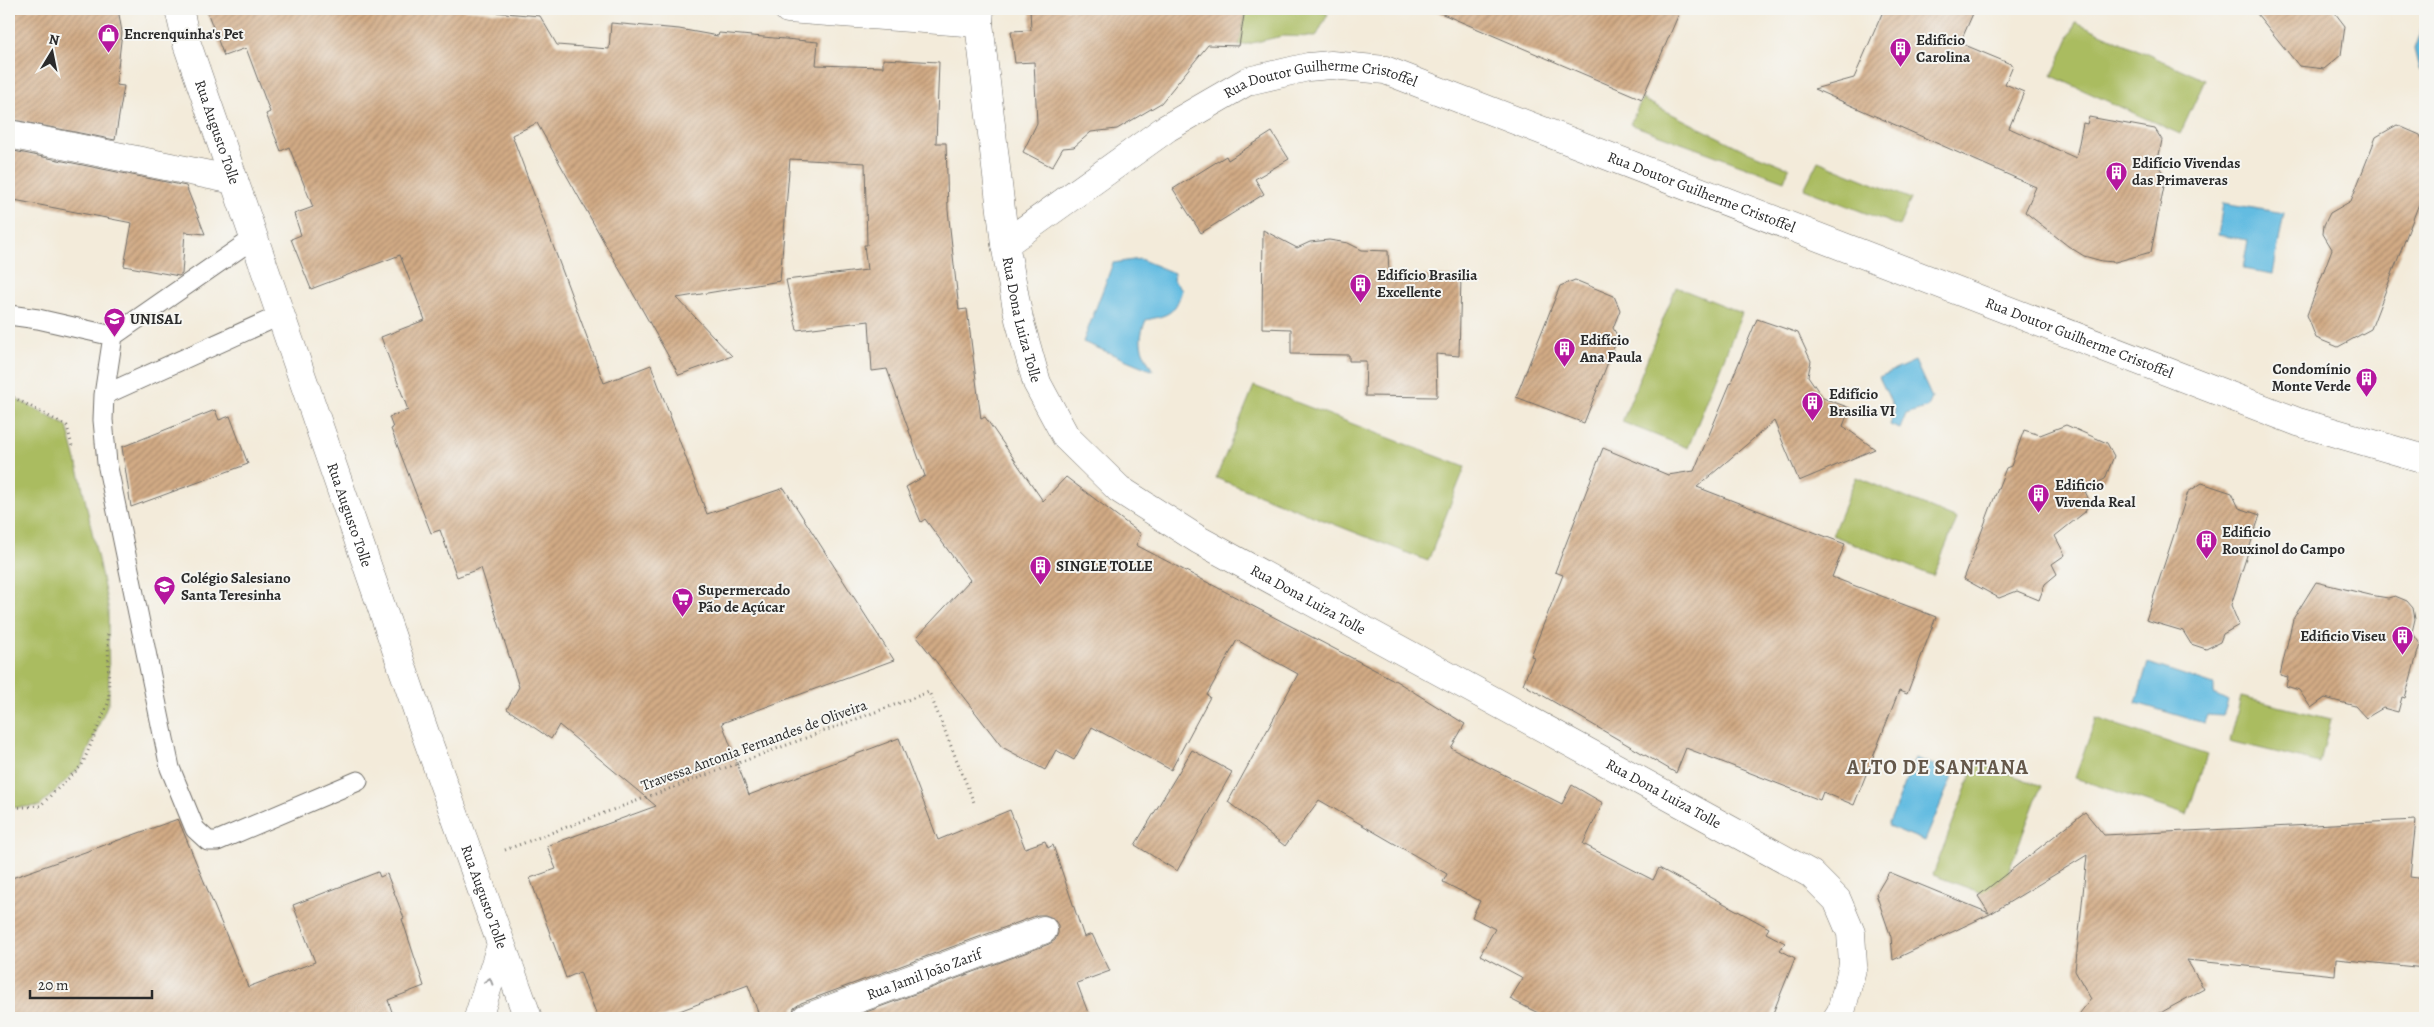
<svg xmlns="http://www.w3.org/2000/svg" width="2434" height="1027" viewBox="0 0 2434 1027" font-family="Alegreya,serif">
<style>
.green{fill:#aabc60;stroke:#6a7446}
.water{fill:#63bce1;stroke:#477486}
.building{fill:url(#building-hatch)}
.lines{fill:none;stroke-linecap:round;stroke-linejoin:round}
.service-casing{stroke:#716e68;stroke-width:21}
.minor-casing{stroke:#716e68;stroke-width:29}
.tertiary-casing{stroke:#716e68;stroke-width:29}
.path{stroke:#716e68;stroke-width:3;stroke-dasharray:1 4;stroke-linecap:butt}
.service{stroke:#fff;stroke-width:19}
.minor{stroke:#fff;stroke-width:28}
.tertiary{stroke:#fff;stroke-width:28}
.oneway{stroke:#a0a0a0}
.labels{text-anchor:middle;stroke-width:4;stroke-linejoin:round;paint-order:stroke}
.poi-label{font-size:15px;font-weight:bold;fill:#2b2b2b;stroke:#f6f6f2;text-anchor:start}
.street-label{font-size:15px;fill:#2b2b2b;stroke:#f6f6f2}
.district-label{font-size:20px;font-weight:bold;letter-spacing:1px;fill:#65584a;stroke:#f6f6f2}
</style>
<defs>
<pattern id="building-hatch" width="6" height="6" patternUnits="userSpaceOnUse" patternTransform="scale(1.25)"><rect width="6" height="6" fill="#d2ab85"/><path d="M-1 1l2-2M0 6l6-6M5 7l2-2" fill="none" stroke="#ab8b6d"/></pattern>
</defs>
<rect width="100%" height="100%" fill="#f6f6f2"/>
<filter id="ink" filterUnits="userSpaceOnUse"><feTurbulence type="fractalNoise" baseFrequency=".02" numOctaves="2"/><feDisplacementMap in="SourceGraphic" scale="10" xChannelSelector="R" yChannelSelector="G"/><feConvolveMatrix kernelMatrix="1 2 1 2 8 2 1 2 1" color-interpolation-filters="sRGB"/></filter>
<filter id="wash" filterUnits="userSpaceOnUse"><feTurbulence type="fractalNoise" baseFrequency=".0096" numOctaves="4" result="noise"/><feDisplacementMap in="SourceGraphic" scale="20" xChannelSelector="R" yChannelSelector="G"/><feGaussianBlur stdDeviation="1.12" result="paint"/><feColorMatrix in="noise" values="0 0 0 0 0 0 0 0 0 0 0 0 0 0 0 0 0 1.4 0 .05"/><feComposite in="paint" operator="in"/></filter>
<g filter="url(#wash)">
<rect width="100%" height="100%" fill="#f3ebda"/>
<path class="green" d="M1245 9H1315L1328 14 1316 37 1282 36 1239 46Z
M2076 22 2205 80 2180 134 2052 76Z
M1642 99 1742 149 1789 168 1784 181 1630 124Z
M1818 161 1911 199 1899 226 1804 189Z
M1676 287 1742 313 1688 448 1622 422Z
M1254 386 1465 467 1428 561 1216 478Z
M9 395 67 426 81 480 108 606 109 701 82 765 40 806 9 808Z
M1856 477 1957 519 1933 576 1832 535Z
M2241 697 2331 719 2320 763 2230 741Z
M2096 718 2207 755 2187 815 2075 778Z
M1976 761 2041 786 1998 899 1933 875Z"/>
<path class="water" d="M2425 18V72L2419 69 2414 49Z
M2223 203 2284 213 2273 274 2243 269 2248 240 2218 235Z
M1140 259 1174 273 1173 280 1182 290C1175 314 1169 315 1146 320 1136 344 1142 350 1153 371L1083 342 1113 263Z
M1915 361 1932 398 1928 407 1906 414 1900 429 1890 425 1895 410 1879 377Z
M2148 663 2214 685V694L2228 701 2223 716 2207 715 2204 723 2136 703Z
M1915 758 1954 772 1925 841 1888 826Z"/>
<g id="blocks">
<path class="building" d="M9 9H118L122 32 116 85 124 86 115 140 9 119Z
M206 9H457L540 16 557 45 609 49 611 23 679 29 718 36 719 33 818 42 816 65 883 67V59L939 62 936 143H946L948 210 959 310 967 309 981 419 985 417 1043 501 1066 477 1141 534 1136 545 1396 681 1465 724 1451 748 1562 804 1572 785 1603 803 1583 844 1653 880 1659 868 1769 928 1766 933 1785 943 1780 950 1795 958 1771 1018H1548L1510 999 1523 978 1480 955 1495 929 1472 917 1480 901 1443 882 1447 874 1319 800 1285 846 1228 802 1298 674 1237 640 1207 695 1210 697 1171 770 1092 727 1074 760 1056 750 1045 770 1002 747 917 637 970 580 925 519 921 522 906 487 925 476 887 369 872 371 869 321 797 330 786 280 867 270 864 245H867L865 163 790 159 780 281 677 298 732 356 679 375 537 123 512 135 604 383 651 365 707 514 784 488 894 660 722 723 749 795 899 738 938 840 1010 810 1025 848 1045 841 1048 848 1053 845 1084 937 1092 934 1110 971 1077 983 1090 1018H850L1049 944 1055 940 1058 933V925L1053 918 1045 915H1038L801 1003 794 1008 791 1018H760L748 985 661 1018H598L580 972 566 978 530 878 556 869 547 846 656 806 559 725 551 739 507 709 519 687 481 568 457 577 440 530 431 533 391 429 393 428 389 417 408 410 381 337 425 320 400 255 311 289 291 239 301 235 294 214 313 207 289 147 281 151 266 114 270 112 246 48 224 56Z
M1030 9H1245L1239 46 1208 45 1161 103 1117 129 1091 132 1074 147 1063 148 1052 167 1023 152 1037 123 1034 62 1015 63 1011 31 1031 30Z
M1431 9H1681L1642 99Z
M1884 9H1975L1960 43 2013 65 2005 84 2024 92 2009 128 2076 158 2083 123 2087 124 2089 117 2155 129 2162 140 2157 165 2166 176 2151 252 2115 262 2102 261 2084 256 2068 246 2025 212 2036 187 1814 89 1854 78Z
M2253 9H2332L2345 26 2341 55 2324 69 2299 66Z
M2397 125 2420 135 2425 145V188L2371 329 2338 347 2316 338 2307 315 2332 249 2323 234 2324 225 2330 213 2351 201 2376 137Z
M1272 132 1289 159 1255 179 1264 194 1201 233 1173 189 1226 156 1228 160Z
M9 150 186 186 205 234 185 232 182 274 179 276 124 266 132 223 9 199Z
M1263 230 1297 248 1310 242 1329 240 1348 243 1362 250 1388 251 1389 274 1461 277 1459 356 1436 354 1437 397 1365 396 1366 361H1349V355L1291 354V329L1262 328Z
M1575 280 1614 296 1620 310 1613 328 1618 337 1584 423 1516 397 1560 286Z
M1757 319 1798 333 1811 361 1808 376 1823 398 1850 408 1843 426 1875 449 1799 481 1774 421 1697 487 1845 544 1832 577 1936 617 1907 694 1899 691 1854 805 1823 792 1820 800 1686 748 1676 773 1523 684 1534 657 1531 656 1563 575 1555 572 1603 448 1668 475 1694 471Z
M215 410 219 420 230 416 248 464 131 507 122 447Z
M2066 425 2107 443 2114 456 2105 479 2084 489 2089 500 2085 512 2055 536 2065 555 2052 564 2057 574 2045 584 2039 600 2017 591 1999 598 1964 579 1990 509 2006 468 2011 466 2024 430 2040 435Z
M2202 483 2232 493 2239 508 2260 515 2231 605 2239 625 2223 634 2220 642 2206 649 2191 644 2183 631 2146 620 2188 492Z
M2316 582 2370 595 2388 598 2395 596 2407 601 2413 608 2415 619 2412 632 2420 644 2405 698 2402 697 2398 712 2383 708 2366 718 2355 706 2325 698 2311 708 2299 690 2286 686 2288 677 2280 675 2293 619Z
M1192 750 1232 772 1177 871 1135 845Z
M2085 812 2104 835 2416 820 2410 877 2425 879V968L2336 959 2335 975 2187 960 2204 989 2151 1018H2076L2091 999 2075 971 2087 855 1990 914 1893 960 1891 937 1876 894 1889 872 1989 913 1978 896Z
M178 819 248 987 315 962 293 905 378 872 380 877 387 874 404 918 402 919 424 986 388 1000 394 1018H9V879Z"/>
</g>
</g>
<g filter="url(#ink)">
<use href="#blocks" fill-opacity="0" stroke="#716e68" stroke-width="1"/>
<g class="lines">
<defs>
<path id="service" d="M9 315 38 319 113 336 254 238
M113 336 104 395 103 420 107 463 170 768 195 829 208 841H217L358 781
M104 395 281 315"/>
<g id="minor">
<path d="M788 9 979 23"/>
<path id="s1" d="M980 9 979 23 1005 244 1019 319 1037 383 1066 437 1119 489 1199 540 1811 874 1837 900 1851 933 1853 965 1841 1012 1837 1018"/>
<path d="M9 134 234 180"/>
<path id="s2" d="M1005 244 1167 128 1248 81 1308 67 1331 65 1385 70 2298 422 2425 459"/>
<path id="s3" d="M806 1018 1043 930"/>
</g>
<g id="tertiary">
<path id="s4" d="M179 9 187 44 425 733 528 1018"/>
<path d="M478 1018 501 945"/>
</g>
</defs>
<use href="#service" class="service-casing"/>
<use href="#minor" class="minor-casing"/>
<use href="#tertiary" class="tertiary-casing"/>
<path class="path" d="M9 395 67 426 72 446
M9 808 40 806 82 765 109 701 108 634
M505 850 929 692 975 805"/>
<use href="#service" class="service"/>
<use href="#minor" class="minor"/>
<use href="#tertiary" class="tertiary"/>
</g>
<defs><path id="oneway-chevron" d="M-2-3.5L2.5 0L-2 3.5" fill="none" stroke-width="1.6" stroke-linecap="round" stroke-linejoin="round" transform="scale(1.25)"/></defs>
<use class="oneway" href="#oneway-chevron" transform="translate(489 981) rotate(-73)"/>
</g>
<defs>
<symbol id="shop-pin" viewBox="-11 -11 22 30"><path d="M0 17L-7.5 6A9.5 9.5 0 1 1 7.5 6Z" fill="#b5179e" stroke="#f6f6f2"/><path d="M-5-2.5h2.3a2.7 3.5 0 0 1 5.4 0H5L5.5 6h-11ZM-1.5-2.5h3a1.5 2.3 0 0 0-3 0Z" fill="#fff"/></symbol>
<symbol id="building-pin" viewBox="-11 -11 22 30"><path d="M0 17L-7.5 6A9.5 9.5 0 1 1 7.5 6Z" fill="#b5179e" stroke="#f6f6f2"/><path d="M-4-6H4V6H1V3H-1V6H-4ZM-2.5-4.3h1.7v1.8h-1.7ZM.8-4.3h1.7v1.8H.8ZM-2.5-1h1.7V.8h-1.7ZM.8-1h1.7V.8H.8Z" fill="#fff"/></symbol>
<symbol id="university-pin" viewBox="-11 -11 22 30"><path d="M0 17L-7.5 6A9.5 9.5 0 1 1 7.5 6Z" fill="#b5179e" stroke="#f6f6f2"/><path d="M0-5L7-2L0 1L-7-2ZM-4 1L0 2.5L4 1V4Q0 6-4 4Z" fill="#fff"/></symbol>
<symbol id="school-pin" viewBox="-11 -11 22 30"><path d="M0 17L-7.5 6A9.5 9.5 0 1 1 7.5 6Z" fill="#b5179e" stroke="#f6f6f2"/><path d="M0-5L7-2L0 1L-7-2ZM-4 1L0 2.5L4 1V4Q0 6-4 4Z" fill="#fff"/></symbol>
<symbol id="supermarket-pin" viewBox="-11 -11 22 30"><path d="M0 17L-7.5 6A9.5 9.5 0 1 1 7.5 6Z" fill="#b5179e" stroke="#f6f6f2"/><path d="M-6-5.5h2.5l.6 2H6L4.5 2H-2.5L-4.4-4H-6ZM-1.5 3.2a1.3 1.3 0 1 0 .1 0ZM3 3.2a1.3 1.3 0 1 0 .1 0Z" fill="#fff"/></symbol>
</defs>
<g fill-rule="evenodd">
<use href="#shop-pin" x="96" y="22" width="25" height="34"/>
<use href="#building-pin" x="1888" y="36" width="25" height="34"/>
<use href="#building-pin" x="2104" y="160" width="25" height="34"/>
<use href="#building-pin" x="1348" y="272" width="25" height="34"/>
<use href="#university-pin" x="102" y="306" width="25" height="34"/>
<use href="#building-pin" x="1552" y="336" width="25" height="34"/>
<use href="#building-pin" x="2354" y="366" width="25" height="34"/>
<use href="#building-pin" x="1800" y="390" width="25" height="34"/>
<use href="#building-pin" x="2026" y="482" width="25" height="34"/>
<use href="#building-pin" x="2194" y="528" width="25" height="34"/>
<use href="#building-pin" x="1028" y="554" width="25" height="34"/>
<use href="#school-pin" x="152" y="574" width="25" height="34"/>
<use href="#supermarket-pin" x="670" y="586" width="25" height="34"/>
<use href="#building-pin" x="2390" y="624" width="25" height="34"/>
</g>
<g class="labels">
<g class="poi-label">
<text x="124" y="39">Encrenquinha's Pet</text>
<text x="1916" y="45">Edifício<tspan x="1916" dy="17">Carolina</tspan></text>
<text x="2132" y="168">Edifício Vivendas<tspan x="2132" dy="17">das Primaveras</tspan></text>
<text x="1377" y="280">Edifício Brasilia<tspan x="1377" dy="17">Excellente</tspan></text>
<text x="130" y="324">UNISAL</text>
<text x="1580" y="345">Edifício<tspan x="1580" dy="17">Ana Paula</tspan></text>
<text x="2351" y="374" text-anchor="end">Condomínio<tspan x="2351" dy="17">Monte Verde</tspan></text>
<text x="1829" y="399">Edifício<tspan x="1829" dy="17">Brasilia VI</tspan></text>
<text x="2055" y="490">Edificio<tspan x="2055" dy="17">Vivenda Real</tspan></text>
<text x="2222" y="537">Edificio<tspan x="2222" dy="17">Rouxinol do Campo</tspan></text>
<text x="1056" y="571">SINGLE TOLLE</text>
<text x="181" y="583">Colégio Salesiano<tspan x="181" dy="17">Santa Teresinha</tspan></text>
<text x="698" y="595">Supermercado<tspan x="698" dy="17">Pão de Açúcar</tspan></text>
<text x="2386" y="641" text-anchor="end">Edificio Viseu</text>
</g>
<g class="street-label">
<text dy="5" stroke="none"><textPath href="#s2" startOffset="366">Rua Doutor Guilherme Cristoffel</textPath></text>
<text dy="5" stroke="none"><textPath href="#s4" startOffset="129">Rua Augusto Tolle</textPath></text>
<text dy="5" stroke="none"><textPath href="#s2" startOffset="771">Rua Doutor Guilherme Cristoffel</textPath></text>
<text dy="5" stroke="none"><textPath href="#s1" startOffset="314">Rua Dona Luiza Tolle</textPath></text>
<text dy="5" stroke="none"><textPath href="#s2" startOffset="1176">Rua Doutor Guilherme Cristoffel</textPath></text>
<text dy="5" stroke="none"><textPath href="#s4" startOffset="534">Rua Augusto Tolle</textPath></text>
<text dy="5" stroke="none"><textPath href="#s1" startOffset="734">Rua Dona Luiza Tolle</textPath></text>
<text transform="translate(754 745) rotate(-20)" y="5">Travessa Antonia Fernandes de Oliveira</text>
<text dy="5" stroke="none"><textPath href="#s1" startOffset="1139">Rua Dona Luiza Tolle</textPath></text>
<text dy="5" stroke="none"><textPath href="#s4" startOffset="939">Rua Augusto Tolle</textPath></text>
<text dy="5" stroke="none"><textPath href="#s3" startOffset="126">Rua Jamil João Zarif</textPath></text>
</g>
<g class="district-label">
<text x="1938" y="774">ALTO DE SANTANA</text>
</g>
</g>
<rect width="2434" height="1027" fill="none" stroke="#f6f6f2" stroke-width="30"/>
<g transform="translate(52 52) rotate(10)" stroke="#f6f6f2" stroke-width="4" paint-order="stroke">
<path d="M0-4L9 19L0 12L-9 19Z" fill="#2b2b2b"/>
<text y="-8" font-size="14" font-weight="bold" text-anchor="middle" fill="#2b2b2b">N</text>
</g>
<path d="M30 990v8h122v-8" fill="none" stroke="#2b2b2b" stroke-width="2.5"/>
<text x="38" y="990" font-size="15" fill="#2b2b2b" stroke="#f6f6f2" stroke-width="4" paint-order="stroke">20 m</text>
</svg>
